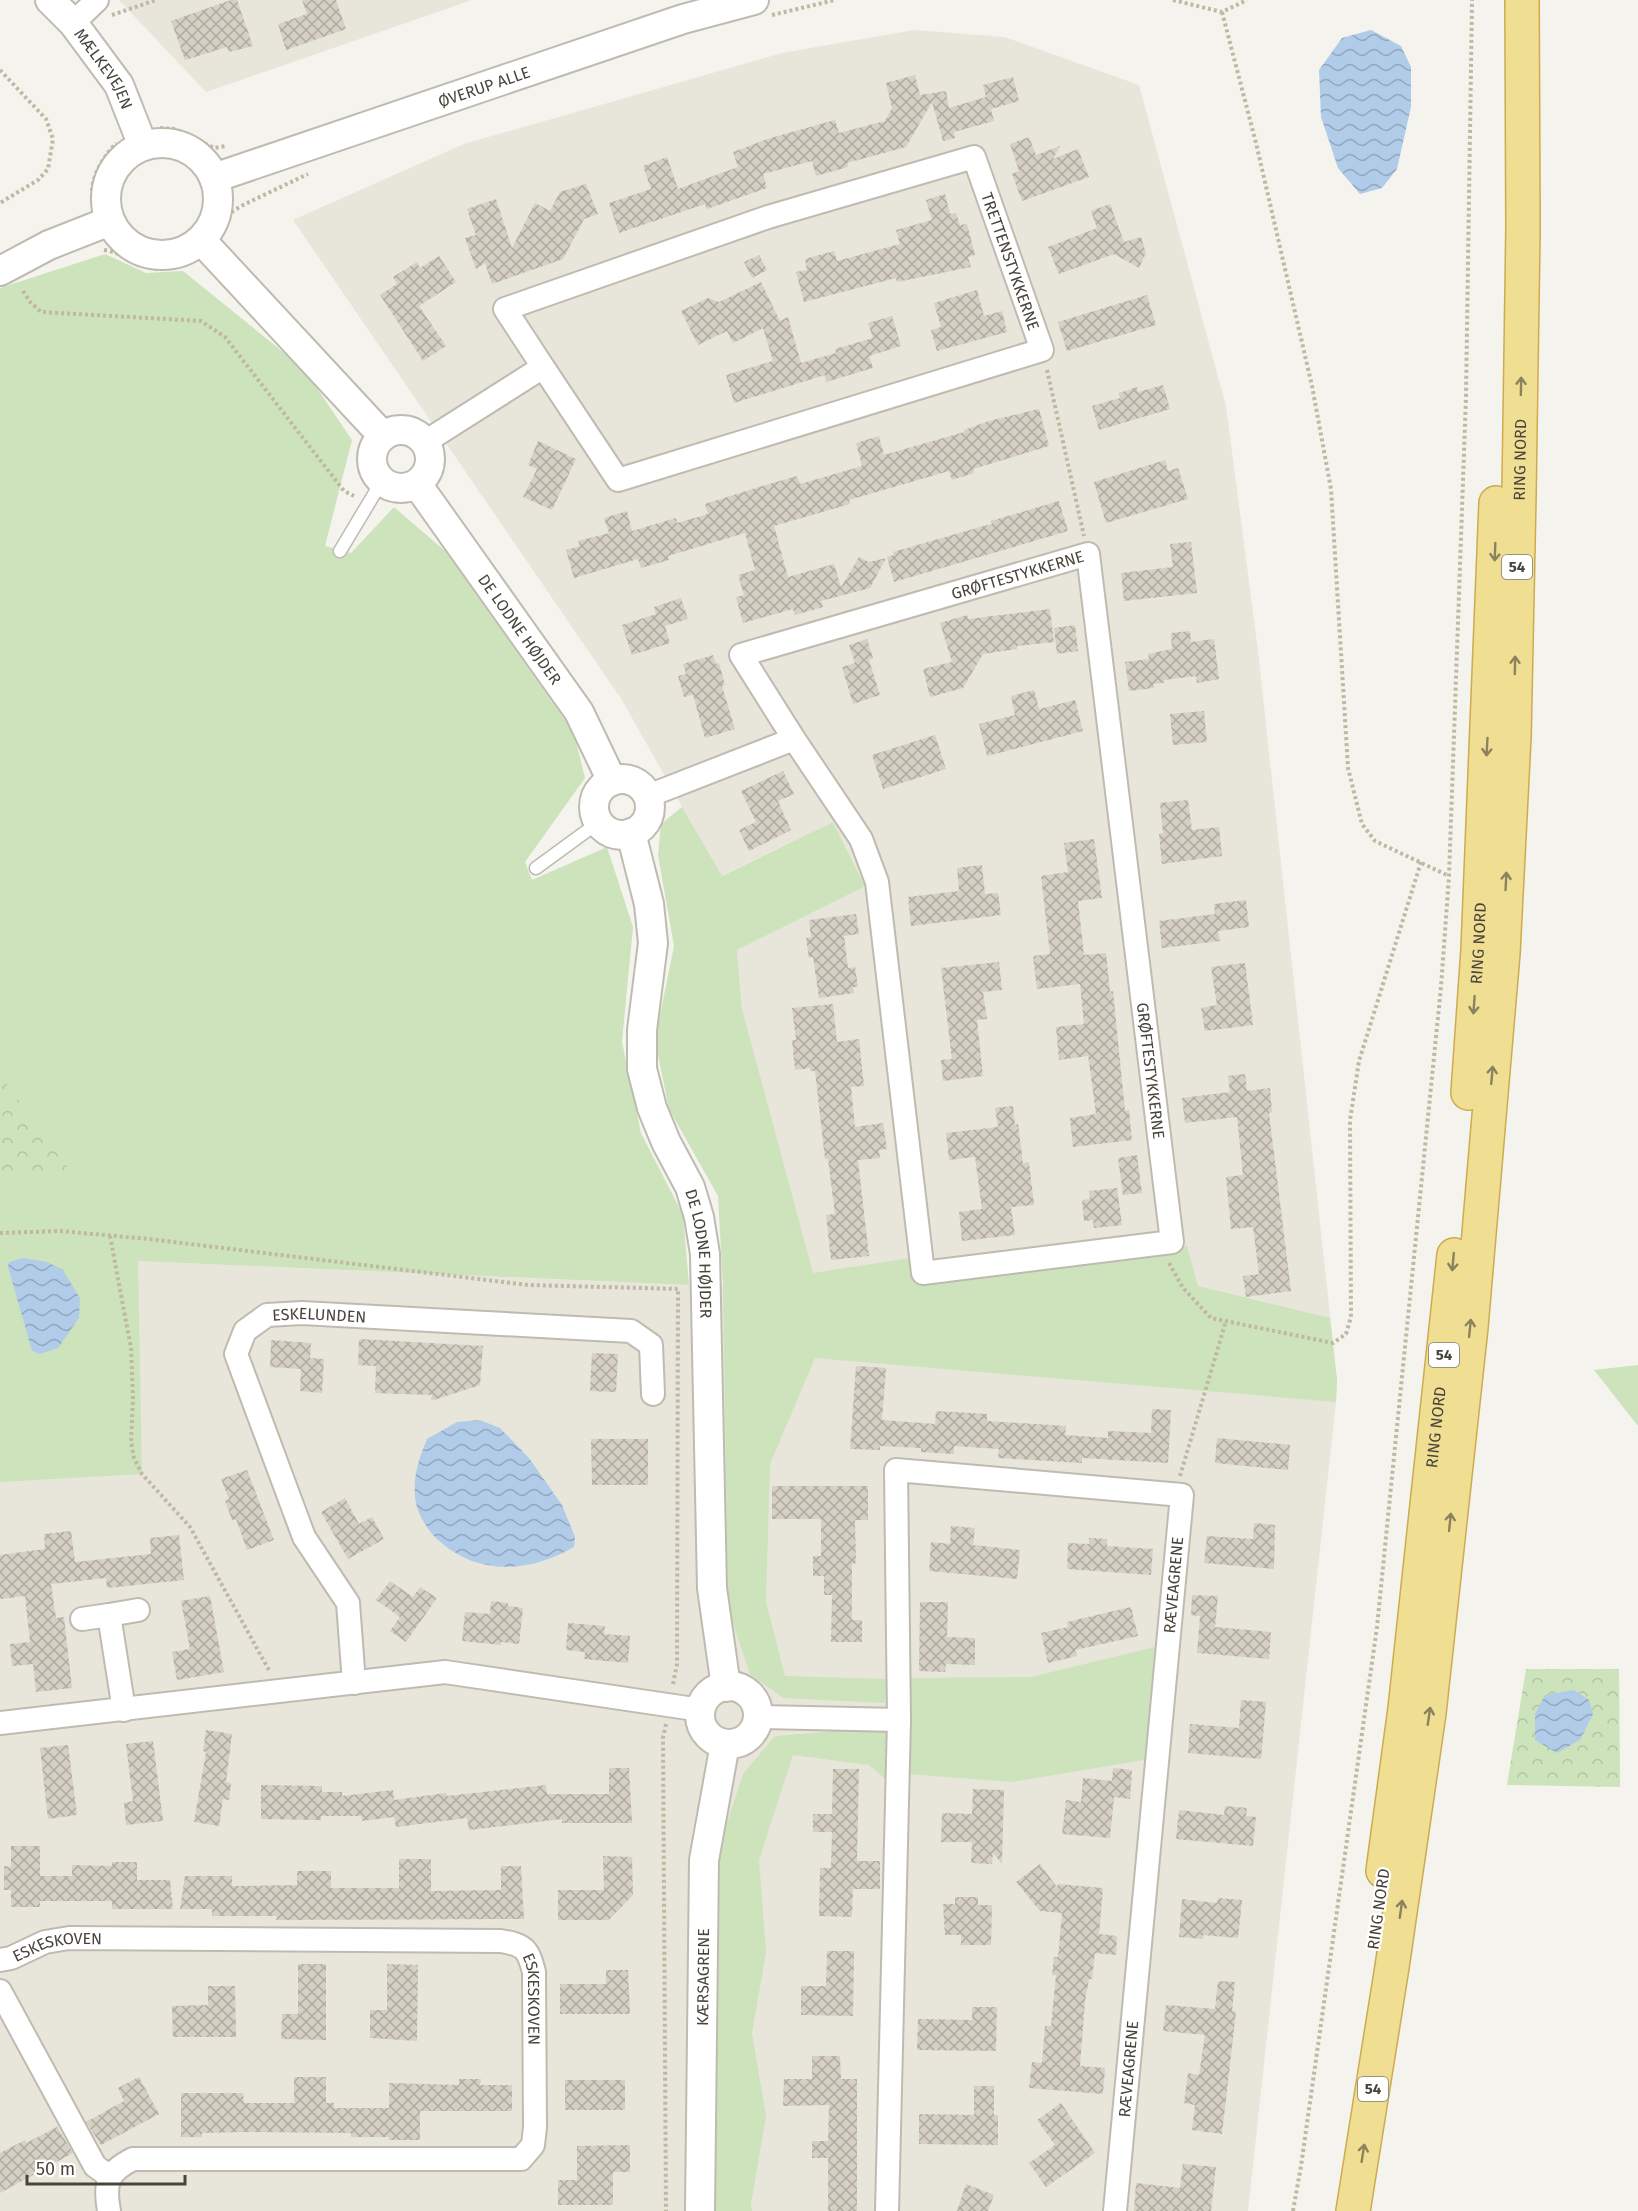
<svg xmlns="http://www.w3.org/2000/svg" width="1638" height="2211" viewBox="0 0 1638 2211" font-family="'Fira Sans',sans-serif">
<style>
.residential{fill:#e8e5db}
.green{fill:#cde3bb}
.forest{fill:url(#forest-crowns)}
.water{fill:url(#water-waves)}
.building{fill:url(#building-cross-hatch)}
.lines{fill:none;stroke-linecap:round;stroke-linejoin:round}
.service-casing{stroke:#bfbbb0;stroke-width:15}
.minor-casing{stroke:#bfbbb0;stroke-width:26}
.tertiary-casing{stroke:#bfbbb0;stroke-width:32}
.trunk-casing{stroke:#ccac4f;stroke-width:36}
.path{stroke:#bfb8a3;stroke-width:4;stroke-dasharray:3 3;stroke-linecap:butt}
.service{stroke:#fff;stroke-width:12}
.minor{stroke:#fff;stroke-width:22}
.tertiary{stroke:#fff;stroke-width:28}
.trunk{stroke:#f0de93;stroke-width:33}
.oneway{stroke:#8b825e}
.labels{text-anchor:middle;stroke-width:4.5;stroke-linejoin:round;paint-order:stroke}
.shield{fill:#fff;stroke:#7f7d76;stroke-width:1.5}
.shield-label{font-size:15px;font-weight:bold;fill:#48453b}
.street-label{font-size:16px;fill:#48453b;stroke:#fff}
</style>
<defs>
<pattern id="forest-crowns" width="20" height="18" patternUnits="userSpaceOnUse" patternTransform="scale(1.5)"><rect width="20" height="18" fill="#cde3bb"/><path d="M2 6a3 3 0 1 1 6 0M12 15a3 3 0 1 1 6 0" fill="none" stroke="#b2c4a2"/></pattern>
<pattern id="water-waves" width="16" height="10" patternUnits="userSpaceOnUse" patternTransform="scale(1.5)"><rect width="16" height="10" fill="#b1cce9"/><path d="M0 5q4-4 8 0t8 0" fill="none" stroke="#92a7be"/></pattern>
<pattern id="building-cross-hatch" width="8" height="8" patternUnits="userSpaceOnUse" patternTransform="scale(1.5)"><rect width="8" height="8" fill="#d5d0c3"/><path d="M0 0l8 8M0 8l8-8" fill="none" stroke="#afaba0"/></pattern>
</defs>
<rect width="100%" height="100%" fill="#f4f3ed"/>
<path class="residential" d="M119 0H472L206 92Z
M914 30 1005 37 1139 85 1226 406 1258 651 1337 1380 1336 1402 1248 2211H0V1482L137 1261 780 1289 742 1009 737 950 865 885 833 822 721 876 622 700 293 220 464 144 782 53Z"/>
<path class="green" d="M105 254 146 273 183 271 304 369 352 440 325 546 351 553 394 507 445 551 574 733 585 778 525 862 532 880 607 847 633 927 622 1042 641 1133 683 1215 689 1285 138 1261 142 1474 0 1482V288Z
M682 807 722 876 833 822 865 886 737 950 742 1009 813 1273 911 1258 917 1280 1187 1246 1198 1286 1330 1318 1337 1380 1336 1402 815 1358 770 1464 766 1602 785 1676 886 1679 885 1703 783 1698 750 1674 728 1608 723 1287 718 1196 669 1109 655 1040 674 946 658 855 661 824Z
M1638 1365V1426L1594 1370Z
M1159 1646 1150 1759 1012 1782 907 1774V1678L1031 1677Z
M887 1727 886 1780 869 1765 793 1755 759 1860 766 1953 752 2033 766 2116 751 2205 752 2211H712L717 1854 743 1774 775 1736Z"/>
<path class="forest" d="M0 1075 71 1172 0 1180Z
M1526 1669H1619L1620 1787 1507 1785Z"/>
<path class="water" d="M1371 30 1401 46 1411 67V107L1397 169 1382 188 1360 194 1338 168 1321 117 1319 70 1342 38Z
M23 1258 47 1262 63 1270 80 1298 79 1318 58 1348 40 1354 32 1351 8 1267 9 1262Z
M480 1420 500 1428 529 1458 562 1505 575 1537 574 1547C527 1574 475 1576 435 1537 425 1527 416 1510 415 1497 413 1475 419 1459 427 1439L457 1422Z
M1574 1690 1589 1700 1593 1714 1580 1740 1557 1753 1535 1740V1714L1545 1695Z"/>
<path class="building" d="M231 0H237L253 46 229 52 227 47 185 60 171 21Z
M302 0H336L346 29 286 50 278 24 307 14Z
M915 75 920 95 946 91 949 108 986 97 983 85 1013 77 1019 101 991 109 994 121 954 132 955 138 943 141 932 102 906 147 847 163 848 167 816 176 812 161 763 174 767 188 707 209 705 204 619 233 609 203 651 189 643 166 667 157 678 189 738 167 733 152 767 139 835 120 839 133 885 121 892 108 886 83Z
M1029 137 1036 155 1060 146 1053 159 1078 149 1089 177 1022 201 1012 174 1019 171 1010 144Z
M586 184 598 214 584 219 563 259 492 284 485 263 476 269 465 238 476 235 467 209 496 199 512 248 535 203 550 211 560 192Z
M945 194 950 214 956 213 960 225 967 224 975 255 968 257 971 267 897 282 896 278 804 302 796 272 807 270 805 259 834 251 837 261 900 244 896 230 932 220 926 200Z
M1110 204 1124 242 1141 237 1146 253 1139 268 1114 254 1059 274 1048 247 1097 228 1091 211Z
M759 255 767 270 752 278 744 262Z
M439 256 456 282 419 306 446 346 423 361 380 295 397 284 393 277 417 262 420 268Z
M761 282 780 321 788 317 801 363 836 353 835 349 873 338 868 323 892 316 901 346 869 356 873 368 826 382 825 375 734 403 726 375 773 361 763 328 733 343 727 331 698 345 681 311 708 298 719 302Z
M977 290 984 316 1002 311 1007 332 937 351 931 330 941 327 934 303Z
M1147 295 1156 325 1067 351 1058 322Z
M1163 385 1170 409 1099 430 1092 406 1120 398 1119 393 1137 387 1138 392Z
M1039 409 1049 446 973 469 974 473 952 480 949 471 849 500 850 504 774 526 788 577 834 564 841 587 859 557 869 562 886 558 870 588 821 601 823 607 795 615 793 609 743 623 736 597 744 595 738 575 755 570 745 533 668 556 669 560 641 568 638 559 574 578 566 550 580 546 578 541 609 533 604 518 627 511 632 531 676 518 677 523 708 514 705 504 762 486 797 476 800 484 862 466 856 443 879 436 884 455 964 432V430L989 421Z
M538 441 576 459 552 510 523 497 537 469 528 465Z
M1165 460 1168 471 1178 468 1188 499 1106 523 1094 482Z
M1059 501 1068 531 894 582 887 557 894 555 893 552 980 527 992 524 991 521Z
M1191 542 1197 593 1124 601 1121 573 1173 567 1170 544Z
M681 598 688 619 665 626 670 643 632 655 622 625 656 614 654 607Z
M1050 609 1054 642 1017 646V649L983 654 963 688 930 697 923 669 952 662 940 623 967 615 968 619Z
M1075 625 1078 651 1057 654 1054 628Z
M1190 631 1191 642 1214 639 1219 679 1197 683 1196 676 1164 680V683L1153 684 1154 688 1129 691 1125 662 1149 659 1148 654 1172 649 1171 633Z
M867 639 873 658 869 660 880 695 853 704 842 667 855 663 849 645Z
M713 655 716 664 719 663 725 685 722 686 735 729 705 738 693 695 684 697 678 676 686 674 683 664Z
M1034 690 1039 709 1075 700 1083 731 987 756 979 724 1015 715 1011 696Z
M1204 711 1207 742 1173 745 1170 714Z
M935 735 946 769 883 789 872 755Z
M783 771 794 794 778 801 791 830 749 851 739 830 756 822 741 791Z
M1188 800 1192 830 1219 827 1222 856 1162 864 1159 834 1163 833 1160 803Z
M1094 839 1102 898 1078 901 1084 955 1106 953 1110 992 1113 991 1125 1111 1129 1110 1132 1140 1073 1147 1070 1118 1096 1114 1089 1062 1088 1056 1059 1060 1056 1027 1084 1024 1080 984 1037 989 1033 956 1050 954 1041 876 1068 872 1064 843Z
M982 865 985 894 998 893 1001 915 911 926 908 897 959 891 957 868Z
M1246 900 1249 927 1218 931 1220 941 1162 948 1159 921 1215 914 1214 904Z
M856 914 859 934 844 936 848 968 855 967 858 987H853L854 993 819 998 813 957 809 958 806 938 811 937 809 920Z
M999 962 1002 990 983 992 987 1019 977 1020 983 1076 943 1081 941 1060 952 1059 941 968Z
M1245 963 1253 1025 1205 1031 1201 1008 1217 1005 1211 967Z
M833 1004 837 1042 859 1039 864 1086 851 1087 855 1127 883 1123 887 1149 879 1150 880 1158 858 1160 869 1256 831 1260 826 1215 835 1214 828 1159H825L815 1071H810V1068L795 1070 792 1040H796L792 1008Z
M1245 1074 1247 1091 1270 1088 1272 1112 1269 1113 1291 1291 1246 1297 1243 1276 1259 1274 1253 1227 1231 1229 1226 1177 1243 1175 1237 1117 1185 1123 1182 1098 1230 1092 1228 1076Z
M1013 1106 1015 1125 1018 1124 1023 1163 1029 1162 1034 1205 1011 1207 1015 1235 962 1241 959 1212 982 1209 975 1157 949 1160 946 1133 998 1127 995 1108Z
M1137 1155 1142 1193 1123 1195 1118 1158Z
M1117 1188 1122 1225 1094 1228 1093 1220 1084 1221 1082 1200 1090 1199 1089 1191Z
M359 1339 483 1346 480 1385 431 1401 432 1395 375 1393 376 1366 358 1365Z
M271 1340 311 1343 310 1358 324 1359 322 1393 300 1391 301 1369 270 1367Z
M592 1353 618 1354 616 1392 590 1391Z
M856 1366 886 1368 882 1420 935 1424 936 1411 987 1414V1421L1066 1426 1065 1435 1108 1438V1431L1151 1433 1152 1409 1171 1410 1168 1463 1082 1458V1463L998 1458 999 1449 954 1446V1454L921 1452V1448L880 1446V1450L850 1449Z
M1217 1438 1290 1445 1288 1470 1215 1463Z
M591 1439H648V1485H592Z
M247 1470 274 1540 247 1550 236 1519 232 1520 225 1501 229 1499 221 1479Z
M772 1486H868V1520H855L856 1563 852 1564V1620H862V1642H831L832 1595H824V1576H813V1556H821V1519H772Z
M345 1498 359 1524 372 1517 384 1539 348 1559 321 1512Z
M1254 1523 1275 1525 1274 1569 1204 1563 1207 1536 1253 1539Z
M951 1526 975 1528 973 1545 1020 1550 1017 1579 929 1571 931 1542 950 1544Z
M71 1531 75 1562 151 1554 150 1538 179 1535 184 1580 107 1588 106 1578 51 1584 56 1618 64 1617 72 1688 36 1692 33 1664 12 1666 10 1644 30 1642 25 1596 0 1599V1555L45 1549 44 1534Z
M1089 1538 1107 1539V1546L1153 1549 1151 1575 1067 1569 1068 1543 1089 1544Z
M390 1581 413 1597 420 1587 437 1598 406 1642 390 1631 400 1617 376 1600Z
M1192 1595 1218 1596 1215 1627 1271 1632 1269 1659 1197 1653 1200 1616 1191 1615Z
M210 1596 224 1672 177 1680 172 1652 190 1649 181 1601Z
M491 1601 508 1603V1606L523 1608 519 1644 501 1642V1645L462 1641 465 1612 490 1614Z
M920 1602H948L947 1637 975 1638V1665L946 1664 945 1672 919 1671Z
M1131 1607 1138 1636 1075 1650 1077 1656 1048 1663 1041 1633 1068 1627 1067 1622Z
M568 1623 605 1626 604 1634 630 1636 628 1663 584 1659 585 1652 566 1650Z
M1241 1700 1266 1702 1261 1759 1188 1753 1190 1724 1239 1728Z
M206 1730 232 1734 226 1782 231 1783 229 1800 223 1799 219 1826 194 1822 206 1752 203 1751Z
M153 1741 163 1821 126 1825 124 1803 133 1801 126 1744Z
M68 1745 77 1815 48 1819 40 1748Z
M609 1768H629L632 1823H562V1819L469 1830 467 1818 396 1827 394 1817 362 1821 361 1816H321V1820L261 1819V1785L322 1786V1792H342V1796L393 1790 394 1800 446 1793 447 1796 546 1785 547 1794H609Z
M1113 1768 1132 1770 1130 1799 1114 1797 1110 1838 1062 1834 1066 1800 1081 1802 1083 1778 1112 1781Z
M833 1769H859L857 1861H880V1889H853L852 1917 819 1916 820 1868H831L832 1832H813V1814H832Z
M973 1789 1004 1790 1002 1864 993 1853 992 1864 971 1863 972 1842H941L942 1813 972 1814Z
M1225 1806 1247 1808 1246 1816 1256 1817 1253 1846 1176 1839 1179 1810 1224 1815Z
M11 1846H40V1876H72V1865L112 1866V1862H137V1880H170L173 1909H112V1901H40V1907H11V1890H4V1866L11 1867Z
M603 1856 632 1857 633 1895 609 1920H558V1890H604Z
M399 1859H431V1891L501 1890V1866H521L524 1919 276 1920 277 1916H212V1909H180L185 1876H232V1886L297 1885V1871H331V1888H399Z
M1040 1864 1057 1887 1058 1884 1103 1888 1099 1934 1117 1936 1116 1955 1095 1953 1092 1979H1089L1085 2001 1080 2066 1105 2068 1103 2094 1029 2088 1032 2062 1042 2063 1045 2026H1051L1056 1975H1052L1054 1957H1058L1062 1913 1040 1911 1016 1882Z
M955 1897H978V1905H992L991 1945H961V1935H945L943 1904H955Z
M1218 1898 1242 1900 1238 1938 1203 1935V1939L1179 1937 1182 1899 1217 1903Z
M827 1951H854L853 2016 801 2015V1986H826Z
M298 1964H326V2040L281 2039 282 2014H298Z
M387 1964 418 1965 417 2041 370 2038V2010H387Z
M606 1970H628L630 2014H560V1984H606Z
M1218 1981 1235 1982 1232 2011 1236 2012 1222 2134 1192 2130 1195 2105 1184 2103 1188 2073 1199 2075 1205 2035 1163 2031 1166 2005 1215 2009Z
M208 1986H235L236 2037H173L172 2006 208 2005Z
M972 2007H997L996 2051 917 2050 918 2019 972 2020Z
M812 2056H840L841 2079H857V2211H828V2158H812V2141H828L829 2105 783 2106 784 2079H812Z
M139 2077 159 2114 101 2145 86 2122 124 2101 118 2088Z
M294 2077H326V2103H334V2108H389V2083L459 2085V2079H481L480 2085H512V2111H420V2140H389V2137H351V2133L244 2132 202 2133V2137H181V2093H243L244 2103H294Z
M565 2080H625V2110H565Z
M974 2086H994V2115H998V2145L919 2144V2114L974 2115Z
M1061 2103 1095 2153 1046 2187 1029 2163 1055 2145 1037 2120Z
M57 2127 73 2153 0 2193V2153L25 2140 26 2143Z
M630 2145V2172H613V2205H558V2180H577V2146Z
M1183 2164 1216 2167 1211 2211H1134L1136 2183 1180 2188Z
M966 2184 994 2195 988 2211H957Z"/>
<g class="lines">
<defs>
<path id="service" d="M340 551 382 481
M536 868 599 822"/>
<g id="minor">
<path d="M73 23 97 0"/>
<path id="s1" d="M425 442 543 367 505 309 768 217 974 157 1042 350 618 480 543 367"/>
<path id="s2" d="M648 796 794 739 741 655 1088 554 1172 1242 923 1273 877 882 861 839 794 739"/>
<path d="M82 1619 109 1615"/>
<path id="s3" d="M354 1683 348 1603 304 1537 236 1354 245 1331 267 1315 302 1313 631 1331 651 1345 653 1394"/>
<path d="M124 1710 109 1615 138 1610"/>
<path d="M758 1717 899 1720"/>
<path d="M0 1723 445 1672 701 1710"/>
<path id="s4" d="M0 1960 11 1958 45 1942 69 1938 501 1941C525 1945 528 1949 534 1972L535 2127 533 2145 521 2159H133C107 2172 104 2183 109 2211"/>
<path d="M0 1991 95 2166 109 2176"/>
<path d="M887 2211 899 1720 896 1470 1182 1495 1115 2211"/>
</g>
<g id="tertiary">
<path id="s5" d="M50 0 73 23 119 85 143 146"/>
<circle cx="162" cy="199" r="56"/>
<path id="s6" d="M214 178 683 19 754 0"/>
<path d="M201 240 383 436"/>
<path d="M0 271 49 245 110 221"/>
<circle cx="401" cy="459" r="29"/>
<path id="s7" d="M417 484 579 712 612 781"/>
<circle cx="622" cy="807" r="28"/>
<path id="s8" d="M631 833 649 904 653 943 642 1030V1069L652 1108 666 1142 690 1187 699 1217 705 1254 712 1588 726 1687"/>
<circle cx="729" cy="1715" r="29"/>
<path id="s9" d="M700 2211 704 1860 725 1744"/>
</g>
<g id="trunk">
<path id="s10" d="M1468 1093 1478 950 1496 503"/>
<path id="s11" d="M1383 1871 1405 1709 1454 1255"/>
<path id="s12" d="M1353 2211 1392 1967 1429 1713 1471 1327 1503 953 1514 737 1519 494 1523 228 1522 0"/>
</g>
</defs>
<use href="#service" class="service-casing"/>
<use href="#minor" class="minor-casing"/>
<use href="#tertiary" class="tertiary-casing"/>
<use href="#trunk" class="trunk-casing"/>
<path class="path" d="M1173 0 1222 12 1247 0
M1222 12 1256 143 1312 386 1331 489 1348 768 1362 824 1375 841 1449 876
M112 15 156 0
M772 15 835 0
M0 70 46 119 53 139 48 169 38 180 0 203
M160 128 175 129 214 148 226 146
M93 203C88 180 102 159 116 143
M221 227 233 211 243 205 308 174
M104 250C136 255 151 283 189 260
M23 291 30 302 41 312 201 321 225 337 344 491 354 496
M1047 370 1084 536
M0 1233 60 1231 149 1239 528 1285 680 1289
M110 1236 131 1348 133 1399 131 1441 134 1458 142 1474 190 1527 270 1672
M1169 1263 1183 1288 1211 1318 1333 1343 1346 1334 1351 1317 1350 1120 1359 1061 1421 862
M1180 1476 1226 1321
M673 1684 677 1664 678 1289
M666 1724 663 1738 666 2211
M1293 2211 1301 2166 1377 1627 1441 987 1449 876 1466 396 1472 0"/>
<use href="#service" class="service"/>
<use href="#minor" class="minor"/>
<use href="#tertiary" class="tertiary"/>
<use href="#trunk" class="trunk"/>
</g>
<defs><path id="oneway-shaft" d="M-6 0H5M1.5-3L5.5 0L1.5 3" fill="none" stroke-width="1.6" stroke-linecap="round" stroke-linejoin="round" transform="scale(1.5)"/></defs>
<g class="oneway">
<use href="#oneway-shaft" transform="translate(1521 386) rotate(-89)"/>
<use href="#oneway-shaft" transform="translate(1495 552) rotate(92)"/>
<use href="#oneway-shaft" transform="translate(1515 665) rotate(-89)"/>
<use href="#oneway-shaft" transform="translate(1487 747) rotate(93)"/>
<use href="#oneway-shaft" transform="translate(1506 881) rotate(-87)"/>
<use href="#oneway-shaft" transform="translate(1474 1005) rotate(94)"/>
<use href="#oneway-shaft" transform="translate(1492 1075) rotate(-85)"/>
<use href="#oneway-shaft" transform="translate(1453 1262) rotate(95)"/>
<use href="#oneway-shaft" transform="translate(1470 1328) rotate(-84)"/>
<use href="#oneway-shaft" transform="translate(1450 1522) rotate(-84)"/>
<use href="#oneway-shaft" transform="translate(1429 1716) rotate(-82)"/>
<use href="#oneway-shaft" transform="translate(1401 1909) rotate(-82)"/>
<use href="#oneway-shaft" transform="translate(1363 2153) rotate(-81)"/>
</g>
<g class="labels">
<g class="shield">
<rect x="1502" y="555" width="30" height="24" rx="4.5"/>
<rect x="1429" y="1343" width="30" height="24" rx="4.5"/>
<rect x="1358" y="2077" width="30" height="24" rx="4.5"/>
</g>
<g class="shield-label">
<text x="1517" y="572">54</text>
<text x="1444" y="1360">54</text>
<text x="1373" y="2094">54</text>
</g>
<g class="street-label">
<text dy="6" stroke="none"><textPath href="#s5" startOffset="88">MÆLKEVEJEN</textPath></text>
<text dy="6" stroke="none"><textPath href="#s6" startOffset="285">ØVERUP ALLE</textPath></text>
<text dy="6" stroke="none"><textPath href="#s1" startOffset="813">TRETTENSTYKKERNE</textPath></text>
<text dy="6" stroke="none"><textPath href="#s12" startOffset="1761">RING NORD</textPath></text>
<text dy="6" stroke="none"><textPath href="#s2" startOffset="544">GRØFTESTYKKERNE</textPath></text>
<text dy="6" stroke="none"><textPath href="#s7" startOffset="178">DE LODNE HØJDER</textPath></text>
<text dy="6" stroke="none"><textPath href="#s10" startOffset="150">RING NORD</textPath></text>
<text dy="6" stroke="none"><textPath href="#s2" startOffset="1138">GRØFTESTYKKERNE</textPath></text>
<text dy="6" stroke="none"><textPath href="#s8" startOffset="435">DE LODNE HØJDER</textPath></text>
<text dy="6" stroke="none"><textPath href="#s3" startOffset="459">ESKELUNDEN</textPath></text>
<text dy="6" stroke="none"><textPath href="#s11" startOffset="447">RING NORD</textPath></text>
<text transform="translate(1173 1585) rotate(-85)" y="6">RÆVEAGRENE</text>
<text transform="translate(1378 1909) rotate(-82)" y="6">RING NORD</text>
<text dy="6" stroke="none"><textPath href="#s4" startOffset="60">ESKESKOVEN</textPath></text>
<text dy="6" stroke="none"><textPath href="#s9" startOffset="234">KÆRSAGRENE</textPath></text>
<text dy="6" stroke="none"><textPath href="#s4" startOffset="582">ESKESKOVEN</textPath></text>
<text transform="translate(1128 2069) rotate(-85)" y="6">RÆVEAGRENE</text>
</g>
</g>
<path d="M27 2175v9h158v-9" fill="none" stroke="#48453b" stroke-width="3"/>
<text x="36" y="2175" font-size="18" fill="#48453b" stroke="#ffffff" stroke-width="4.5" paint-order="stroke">50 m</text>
</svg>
